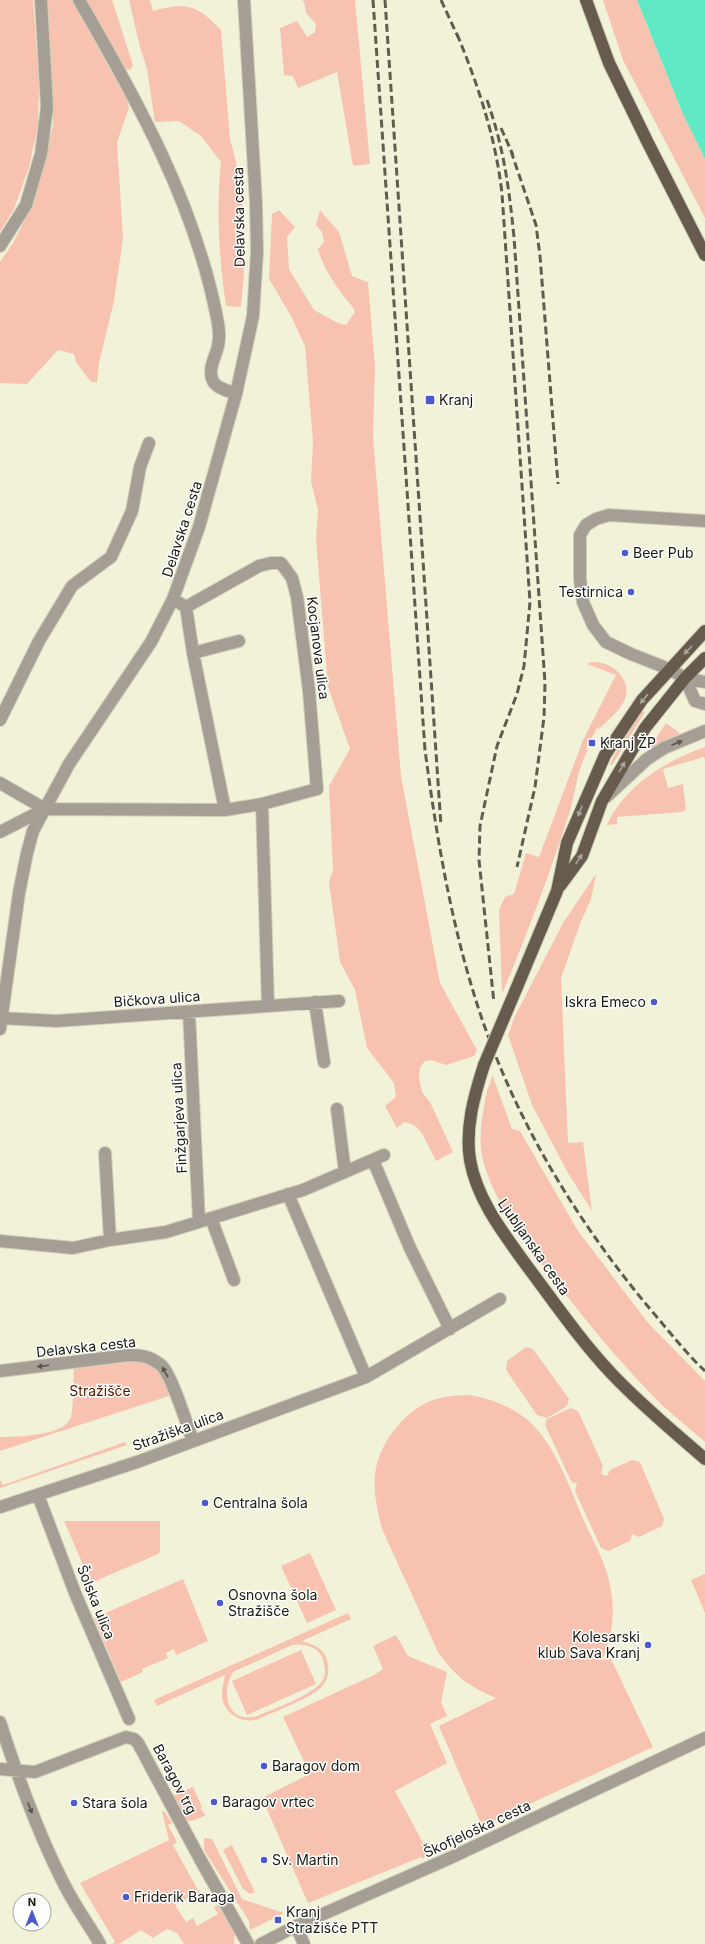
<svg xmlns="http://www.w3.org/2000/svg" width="705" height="1944" viewBox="0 0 705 1944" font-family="Inter,sans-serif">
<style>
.green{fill:#f7c3b0;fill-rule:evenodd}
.water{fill:#61e8c5}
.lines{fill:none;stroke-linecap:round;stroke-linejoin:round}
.minor-casing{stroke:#cfcfb9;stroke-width:14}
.major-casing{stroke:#cfcfb9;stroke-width:14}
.minor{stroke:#a49e95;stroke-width:12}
.major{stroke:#665b4c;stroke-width:12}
.rail{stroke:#5e5e50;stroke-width:3;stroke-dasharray:8 4;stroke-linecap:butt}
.major-bridge-casing{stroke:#cfcfb9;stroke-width:14;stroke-linecap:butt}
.major-bridge{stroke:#665b4c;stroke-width:12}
.oneway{fill:#aba59d}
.oneway2{fill:#58554c}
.poi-dot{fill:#4b58ce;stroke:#fff;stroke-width:1.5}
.labels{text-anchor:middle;stroke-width:3;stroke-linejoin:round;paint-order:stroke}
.street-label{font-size:14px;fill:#191910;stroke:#fff}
.poi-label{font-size:14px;fill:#191910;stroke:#fff;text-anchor:start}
.park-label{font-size:14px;fill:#521600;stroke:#fff}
</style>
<rect width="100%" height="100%" fill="#f2f2d9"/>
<path class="green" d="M0 0H33L39 83 38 126 29 167 14 209 0 232Z
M46 0H72L116 80 126 95 129 108 117 142 123 238 114 301 99 363 97 382H91L76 362 74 354 58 350 27 384 0 383V262L13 243 34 202 53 125Z
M87 0H112L133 65 130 70 125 69Z
M129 0H150L153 11C187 2 197 5 221 30L230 139 242 186 244 274 241 307 226 306C219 258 216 210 221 162L201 136 179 121 155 122 147 69 140 47Z
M302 0H355L370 164 353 166 337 72 298 88 293 76 284 75 280 28 297 21 307 37 315 32 316 24 306 13 304 2Z
M603 0H637L682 112 705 159V218L623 60Z
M279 210 295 227 287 237 289 269 314 310 338 323 346 325 355 312C351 303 345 299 340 291 331 279 322 264 318 249L324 242 322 232 316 225 320 210 339 232 352 276 368 282 375 367 373 437 401 776 440 983 477 1050 474 1056 446 1065 431 1060 425 1061 420 1067 419 1079 422 1092 430 1102 453 1152 436 1161 422 1133 414 1125 404 1122 397 1128 385 1106 396 1097 394 1083 367 1048 355 990 340 962 329 882 333 870 329 786 350 749 328 687 316 539 318 510 311 481 313 442 305 346 291 316 269 279 272 214Z
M592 662C602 662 612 665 619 673 639 696 615 714 599 729L597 728 586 749 588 750C577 770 576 790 570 811 550 873 527 935 502 994L499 910 505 897 514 894 526 853 539 857 583 740 616 675 587 664Z
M642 711 645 712 612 765 610 764 621 742Z
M666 723 680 733 655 749 650 747Z
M705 747V760L704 757 663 769 668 788 683 784 686 810 682 812 617 817V824L607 825C624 786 667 760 705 747Z
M596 874 591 899 580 924 561 978 568 1143 583 1142 592 1211 568 1173 532 1105 508 1035 515 1016 563 923Z
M492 1074 512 1129 520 1131 578 1231 649 1324 705 1381V1442C687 1426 667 1411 651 1394 618 1360 588 1323 559 1286 531 1250 492 1202 482 1156 478 1136 483 1111 487 1091 489 1084 492 1081 492 1074Z
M526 1347 533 1349 569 1399 567 1406 547 1418 537 1415 506 1370 507 1361Z
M131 1359C158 1363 162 1372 172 1395L0 1451V1437C15 1437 66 1436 71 1417 74 1402 73 1384 74 1368Z
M469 1395C493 1399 515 1408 532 1424 558 1451 570 1489 585 1523 595 1545 608 1567 611 1591 615 1614 612 1639 602 1660L611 1659 653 1747 482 1826 439 1726 496 1698C468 1686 456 1677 438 1652L382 1529C377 1509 372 1488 376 1468 382 1439 407 1408 436 1399 447 1396 458 1395 469 1395Z
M571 1408 578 1411 603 1466 601 1474 607 1476 610 1470 632 1460 640 1462 664 1519 662 1526 639 1537 632 1534 630 1541 608 1551 601 1548 575 1491 577 1484 571 1481 545 1425 547 1419Z
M125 1442 127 1445 0 1488V1480L3 1485Z
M64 1521H160V1550L158 1554 91 1583Z
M310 1553 336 1610 307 1623 281 1566Z
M705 1574V1613L691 1580Z
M183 1579 208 1641 176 1655 174 1649 166 1653 168 1658 142 1669 143 1672 121 1682 94 1618Z
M348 1613 351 1619 302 1641C315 1645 326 1649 328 1664 329 1671 328 1678 324 1684 315 1697 274 1712 258 1719 241 1725 222 1712 222 1694 222 1687 224 1681 225 1675L157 1706 154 1700ZM292 1645C304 1644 316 1645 322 1657 324 1663 326 1671 324 1678 317 1694 273 1709 257 1716 228 1724 220 1693 233 1672Z
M396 1635 408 1656 447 1672 441 1702 447 1716 430 1724 447 1763 395 1791 428 1852 427 1856 422 1859 421 1857 308 1903 262 1798 310 1774 283 1717 374 1675 383 1669 373 1646Z
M301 1650 316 1684 247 1715 232 1681Z
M193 1787 202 1807 200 1808 206 1815C199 1818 192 1823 184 1820L172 1796Z
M164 1811 172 1823 168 1825 177 1842 173 1845 199 1892 175 1905 186 1922 193 1918 197 1926 218 1914 214 1907 218 1905 235 1934 234 1944H184L177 1933 167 1929 153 1938 141 1930 119 1944H112L115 1942 80 1883 169 1840 162 1812Z
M204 1838 212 1839 242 1899 284 1913 250 1930 249 1921 204 1850Z
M232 1845 255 1892 250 1894 243 1889 223 1850Z"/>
<path class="water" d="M637 0H705V159L682 112Z"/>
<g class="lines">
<defs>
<path id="minor" d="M79 0C137 100 195 204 217 318 219 327 220 337 218 346 216 356 207 370 213 381 216 388 229 391 236 394
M0 246 26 205 41 154 47 107 41 0
M705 521 609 515 596 519 586 525 580 535V579L583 602 593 625 606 642 631 654 669 669 685 678 705 682
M186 607 193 653 225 810
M193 653 239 641
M685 678 695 701 705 704
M0 720 39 641 72 586 111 557 132 511 140 467 149 443
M0 783 45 809
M606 797 647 759 664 748 705 731
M262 804 268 1006
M0 832 45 809 225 810 262 804 317 789 309 691 297 597 292 578 281 563H271L259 566 186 607 173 599
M315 1002 324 1062
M189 1012 199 1222
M1 1018 56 1021 339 1001
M0 1029 19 893 27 853 33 831 69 764 151 642 173 599 199 527 236 394 253 316 257 252 256 203 244 0
M337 1109 345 1172
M105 1153 110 1240
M373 1160 410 1248 450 1329
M288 1194 366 1377
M211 1218 234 1280
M0 1241 73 1248 110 1240 166 1232 303 1190 384 1155
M0 1371 129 1355C142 1355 151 1357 161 1365 172 1375 187 1425 193 1441
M38 1495 75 1593 129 1719
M0 1507 137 1462 366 1377 500 1299
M0 1722C18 1778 38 1834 65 1886 75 1906 89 1925 100 1944
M0 1769 35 1772 126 1737 134 1739 138 1743 200 1859 248 1944
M296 1926 304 1944
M261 1944 296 1926 450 1858 705 1738"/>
<path id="major" d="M586 0 609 63 648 143 705 255
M560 886 582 856 602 801 645 728 685 678 705 658
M517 987 557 891 567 843 605 755 642 700 705 631
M484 1065C474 1096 465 1128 470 1160 477 1200 504 1234 527 1266 554 1302 580 1340 611 1373 640 1404 673 1431 705 1459"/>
</defs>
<use href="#minor" class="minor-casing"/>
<use href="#major" class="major-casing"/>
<use href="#minor" class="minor"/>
<use href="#major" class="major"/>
<path class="rail" d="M373 0 425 750C437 840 452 930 481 1016 518 1126 581 1228 656 1316 672 1335 687 1354 705 1371
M385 0 441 826
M441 0 459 39
M457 34C478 85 496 138 502 194L530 602 524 666 517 694 497 746 480 826 479 860 494 1003
M487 100C504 148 509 188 514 237L545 683 544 717 535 787 517 867
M501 128 513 155
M511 151 536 225 540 256 558 484"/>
<defs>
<path id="major-bridge" d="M484 1065 517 987"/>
</defs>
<use href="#major-bridge" class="major-bridge-casing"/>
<use href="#major-bridge" class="major-bridge"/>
</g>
<defs><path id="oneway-solid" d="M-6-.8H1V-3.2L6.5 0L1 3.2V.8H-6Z"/></defs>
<g class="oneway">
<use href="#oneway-solid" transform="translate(688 650) rotate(134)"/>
<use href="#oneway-solid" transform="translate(644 699) rotate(129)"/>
<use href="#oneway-solid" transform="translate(622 767) rotate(-60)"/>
<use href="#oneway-solid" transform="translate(580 811) rotate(112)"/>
<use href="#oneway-solid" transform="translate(579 859) rotate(-57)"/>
</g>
<g class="oneway2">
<use href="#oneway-solid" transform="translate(677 743) rotate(-23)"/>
<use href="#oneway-solid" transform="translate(43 1366) rotate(173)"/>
<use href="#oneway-solid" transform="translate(165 1372) rotate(-119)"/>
<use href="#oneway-solid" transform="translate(30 1808) rotate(68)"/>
</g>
<g class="poi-dot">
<rect x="425" y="395" width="10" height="10" rx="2"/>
<circle cx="625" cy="553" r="4"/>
<circle cx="631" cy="592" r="4"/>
<rect x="588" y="739" width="8" height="8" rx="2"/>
<circle cx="654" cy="1002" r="4"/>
<circle cx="205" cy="1503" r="4"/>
<circle cx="220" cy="1603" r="4"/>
<circle cx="648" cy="1645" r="4"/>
<circle cx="264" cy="1766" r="4"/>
<circle cx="214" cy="1802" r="4"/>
<circle cx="74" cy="1803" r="4"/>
<circle cx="264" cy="1860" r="4"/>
<circle cx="126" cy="1897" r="4"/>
<rect x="274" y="1916" width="8" height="8" rx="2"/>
</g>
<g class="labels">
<g class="street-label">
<text transform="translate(239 217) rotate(-91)" y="5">Delavska cesta</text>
<text transform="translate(182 529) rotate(-72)" y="5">Delavska cesta</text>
<text transform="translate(318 648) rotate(83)" y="5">Kocjanova ulica</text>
<text transform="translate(157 999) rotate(-4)" y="5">Bičkova ulica</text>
<text transform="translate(179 1118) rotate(-93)" y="5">Finžgarjeva ulica</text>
<text transform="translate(534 1247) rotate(55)" y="5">Ljubljanska cesta</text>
<text transform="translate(86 1347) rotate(-6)" y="5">Delavska cesta</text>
<text transform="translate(178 1430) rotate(-20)" y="5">Stražiška ulica</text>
<text transform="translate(96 1602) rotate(68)" y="5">Šolska ulica</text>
<text transform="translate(175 1779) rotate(62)" y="5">Baragov trg</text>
<text transform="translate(477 1829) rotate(-25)" y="5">Škofjeloška cesta</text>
</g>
<g class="poi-label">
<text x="439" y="405">Kranj</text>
<text x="633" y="558">Beer Pub</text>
<text x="623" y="597" text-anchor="end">Testirnica</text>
<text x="600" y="748">Kranj ŽP</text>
<text x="646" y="1007" text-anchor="end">Iskra Emeco</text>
<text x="213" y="1508">Centralna šola</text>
<text x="228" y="1600">Osnovna šola<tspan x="228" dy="16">Stražišče</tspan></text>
<text x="640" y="1642" text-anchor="end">Kolesarski<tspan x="640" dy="16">klub Sava Kranj</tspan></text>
<text x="272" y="1771">Baragov dom</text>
<text x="222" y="1807">Baragov vrtec</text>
<text x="82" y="1808">Stara šola</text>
<text x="272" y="1865">Sv. Martin</text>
<text x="134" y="1902">Friderik Baraga</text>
<text x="286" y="1917">Kranj<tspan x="286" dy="16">Stražišče PTT</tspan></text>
</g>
<g class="park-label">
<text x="100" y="1396">Stražišče</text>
</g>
</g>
<g transform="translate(32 1912)"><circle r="19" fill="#ffffff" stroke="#a3a39f"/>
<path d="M0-3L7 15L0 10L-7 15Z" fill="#4b58ce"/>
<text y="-6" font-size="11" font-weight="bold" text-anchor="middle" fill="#191910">N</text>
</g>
</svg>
